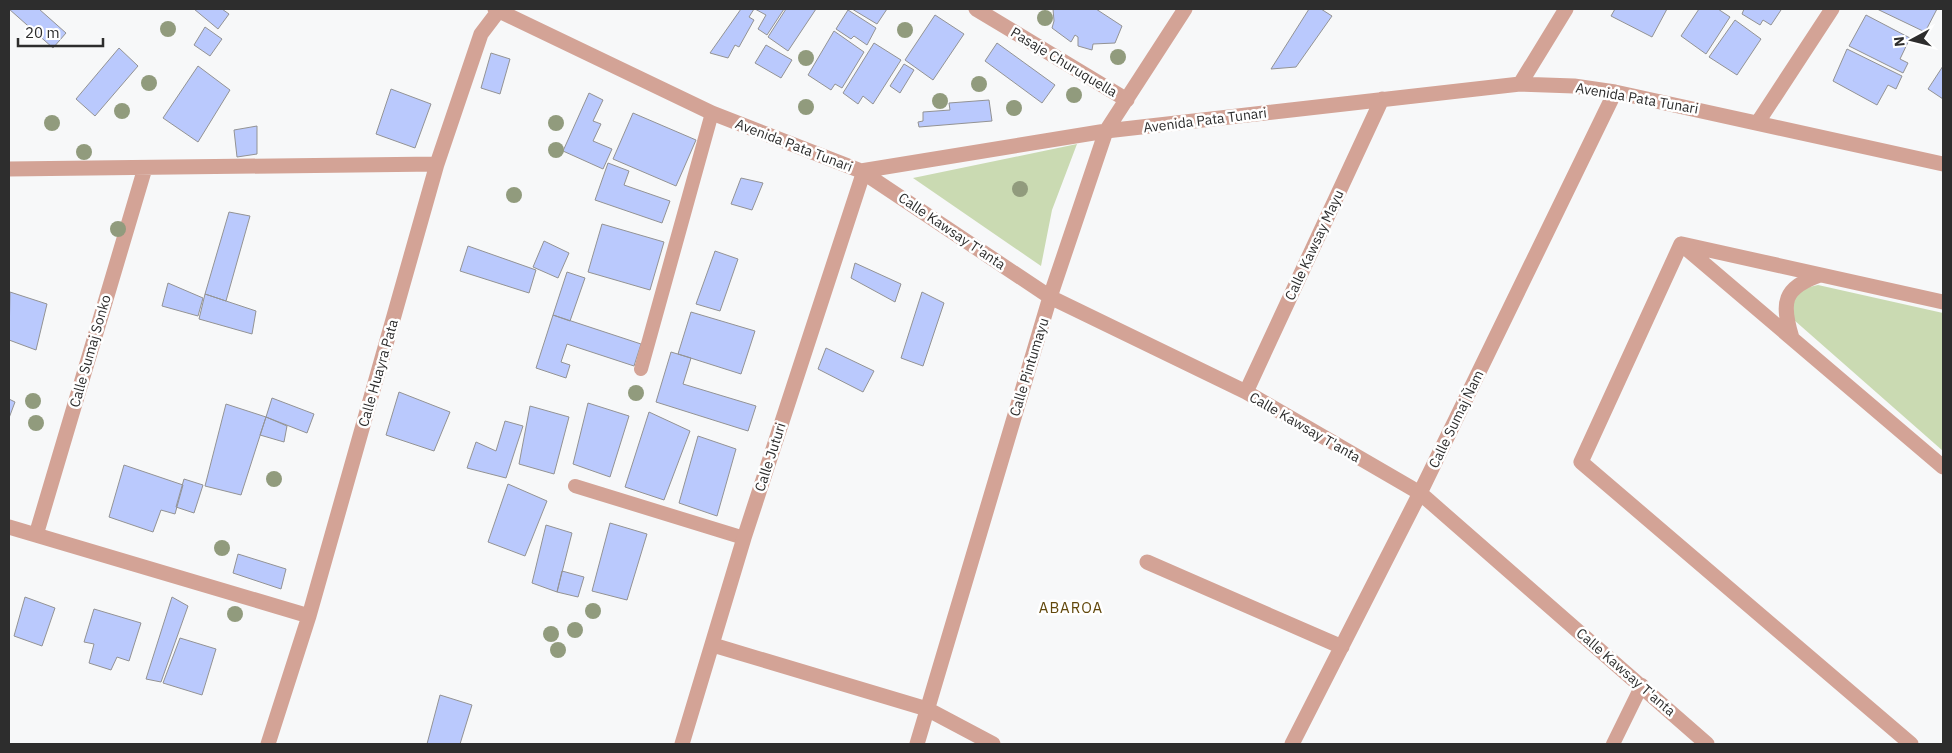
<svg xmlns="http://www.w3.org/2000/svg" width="1952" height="753" viewBox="0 0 1952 753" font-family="'IBM Plex Sans',sans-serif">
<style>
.green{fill:#cadab2}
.building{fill:#bac9fd;stroke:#939394}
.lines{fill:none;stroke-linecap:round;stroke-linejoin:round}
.lane{stroke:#d3a396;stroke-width:14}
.street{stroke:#d3a396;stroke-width:15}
.tree{fill:#919b7d}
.labels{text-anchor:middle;stroke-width:5;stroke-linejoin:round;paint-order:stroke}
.street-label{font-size:14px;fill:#2d2d2d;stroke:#fff}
.neighbourhood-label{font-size:15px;letter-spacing:1px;fill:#62480c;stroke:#fff}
</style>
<rect width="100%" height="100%" fill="#f7f8f9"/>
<path class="green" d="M1077 144 1052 210 1041 266 913 178Z
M1818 285 1943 313V451L1794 320C1791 299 1796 289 1818 285Z"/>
<path class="building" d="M9 9H39L66 33 53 48Z
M194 9H222L229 14 218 29Z
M741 9H754L749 17 754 20 739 47 735 45 728 58 710 53Z
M755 9H784L767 35 758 29 766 15Z
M786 9H816L788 51 768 37Z
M852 9H887L877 24Z
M1053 9H1096L1122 26 1115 43 1093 44 1092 50 1078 46V37L1075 35 1071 42 1052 28 1054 21Z
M1309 9H1321L1332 16 1296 67 1271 69Z
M1615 9H1667L1652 37 1611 16Z
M1699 9H1718L1730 17 1706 54 1681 36Z
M1744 9H1778L1781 10 1771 25 1763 20 1760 25 1742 14Z
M1877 9H1937L1925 32Z
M848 10 876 28 867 45 854 36 851 39 836 29Z
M935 15 964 34 933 80 905 60Z
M1866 15 1910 38 1900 59 1908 63 1903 73 1849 46Z
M1735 20 1761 39 1737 75 1709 57Z
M205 27 222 39 210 56 194 45Z
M834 31 864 52 842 88 835 84 831 90 808 75Z
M874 43 901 60 873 104 863 96 858 104 843 93Z
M997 43 1055 85 1042 103 985 61Z
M766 45 792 60 781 78 755 63Z
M119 48 138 66 95 116 76 99Z
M1847 49 1902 76 1896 89 1888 85 1877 105 1833 81Z
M491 53 510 59 500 94 481 88Z
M904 64 914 70 900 93 890 86Z
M198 66 230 90 198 142 163 118Z
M1943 66V99L1928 89Z
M391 89 431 104 415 148 376 134Z
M589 93 603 100 593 121 601 124 593 141 612 149 603 169 563 151Z
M989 100 992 121 919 127 918 122 923 121V112L950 110 949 103Z
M633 113 696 140 676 186 613 159Z
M257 126V154L237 157 234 130Z
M608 163 629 171 624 185 670 201 662 223 595 200Z
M741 178 763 183 752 210 731 204Z
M229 212 250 216 226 301 205 294Z
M602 224 664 242 650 290 588 272Z
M544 241 569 253 558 278 533 267Z
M468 246 536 270 529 293 460 271Z
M715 251 738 259 720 311 696 304Z
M855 263 901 284 895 302 851 278Z
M567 272 585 278 570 321 553 315Z
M168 283 203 298 198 316 162 306Z
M10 292 47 304 36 350 9 340Z
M922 292 944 303 923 366 901 358Z
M205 294 256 311 252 334 199 319Z
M691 312 755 331 741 374 678 354Z
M553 315 641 344 634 366 567 344 561 362 570 365 566 378 536 368Z
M826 348 874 371 863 392 818 369Z
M671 352 691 358 683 384 756 406 748 431 656 402Z
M399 392 450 412 434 451 386 435Z
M272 398 314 414 307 433 266 417Z
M9 399 15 402 9 418Z
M588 403 629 416 610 477 573 464Z
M226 404 266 417 241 495 205 486Z
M530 406 569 417 554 474 519 464Z
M649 412 690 431 664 500 625 487Z
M266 417 287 426 284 442 260 435Z
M505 421 523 426 506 478 467 468 476 442 496 451Z
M698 436 736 449 717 516 679 503Z
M124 465 183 485 175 514 161 510 153 532 109 517Z
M184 479 203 485 194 513 176 507Z
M508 484 547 501 525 556 488 542Z
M610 523 647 534 627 600 592 591Z
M546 525 572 533 557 592 532 583Z
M238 554 286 569 281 589 233 573Z
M562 571 584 577 578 597 557 592Z
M25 597 55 608 42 646 14 636Z
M172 597 188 606 161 682 146 679Z
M94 609 141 623 129 661 117 657 111 670 89 663 94 644 84 642Z
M180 638 216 649 202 695 163 683Z
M440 695 472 705 460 744H427Z"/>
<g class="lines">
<path class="lane" d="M641 369 712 113
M575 486 744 538
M1613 744 1642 685"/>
<path class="street" d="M495 9 712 113 861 171 1106 131 1520 84 1574 86 1615 92 1943 164
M976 9 1127 100
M1520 84 1566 9
M1758 122 1832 9
M9 169 437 164
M861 171 1050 297 1246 392 1420 493 1707 744
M1681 244 1581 462 1911 744
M1681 244 1943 467
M1682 244 1943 302
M1792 338C1781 302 1783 288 1820 275
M1246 392 1382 99
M9 527 309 616
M36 535 145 168
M1147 562 1342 647
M713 645 927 709 993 744
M268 744 309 616 437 164 481 34 500 9
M682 744 744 538 862 177 861 171
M917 744 1050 297 1106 131 1185 9
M1292 744 1420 493 1615 92"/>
</g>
<g class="tree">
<circle cx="1045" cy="18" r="8"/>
<circle cx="168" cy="29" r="8"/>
<circle cx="905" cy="30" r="8"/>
<circle cx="1118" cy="57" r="8"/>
<circle cx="806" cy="58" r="8"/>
<circle cx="149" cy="83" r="8"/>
<circle cx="979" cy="84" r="8"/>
<circle cx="1074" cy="95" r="8"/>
<circle cx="940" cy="101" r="8"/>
<circle cx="806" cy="107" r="8"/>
<circle cx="1014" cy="108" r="8"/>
<circle cx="122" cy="111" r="8"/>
<circle cx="52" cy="123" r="8"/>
<circle cx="556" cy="123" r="8"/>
<circle cx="556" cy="150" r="8"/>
<circle cx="84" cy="152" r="8"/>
<circle cx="1020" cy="189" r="8"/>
<circle cx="514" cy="195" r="8"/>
<circle cx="118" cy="229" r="8"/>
<circle cx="636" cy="393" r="8"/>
<circle cx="33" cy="401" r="8"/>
<circle cx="36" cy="423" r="8"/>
<circle cx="274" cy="479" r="8"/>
<circle cx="222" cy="548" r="8"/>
<circle cx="593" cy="611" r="8"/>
<circle cx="235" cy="614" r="8"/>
<circle cx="575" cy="630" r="8"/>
<circle cx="551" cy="634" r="8"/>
<circle cx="558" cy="650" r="8"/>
</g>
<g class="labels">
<g class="street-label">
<text transform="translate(1064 62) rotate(31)" y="5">Pasaje Churuquella</text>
<text transform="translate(1637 98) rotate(10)" y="5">Avenida Pata Tunari</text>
<text transform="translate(1205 120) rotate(-7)" y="5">Avenida Pata Tunari</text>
<text transform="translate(794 145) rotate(21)" y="5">Avenida Pata Tunari</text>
<text transform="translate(952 231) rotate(34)" y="5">Calle Kawsay T'anta</text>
<text transform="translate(1314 245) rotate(-65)" y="5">Calle Kawsay Mayu</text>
<text transform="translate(90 351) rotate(-74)" y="5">Calle Sumaj Sonko</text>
<text transform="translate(1029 367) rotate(-73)" y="5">Calle Pintumayu</text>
<text transform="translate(378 373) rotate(-74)" y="5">Calle Huayra Pata</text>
<text transform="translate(1456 419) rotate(-64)" y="5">Calle Sumaj Ñam</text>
<text transform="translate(1305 427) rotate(30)" y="5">Calle Kawsay T'anta</text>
<text transform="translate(770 457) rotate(-72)" y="5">Calle Juturi</text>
<text transform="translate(1626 672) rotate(41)" y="5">Calle Kawsay T'anta</text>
</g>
<g class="neighbourhood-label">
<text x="1071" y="613">ABAROA</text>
</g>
</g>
<rect width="1952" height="753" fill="none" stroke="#2d2d2d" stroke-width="20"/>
<g transform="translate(1912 40) rotate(263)" stroke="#ffffff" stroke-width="4" paint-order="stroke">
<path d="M0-4L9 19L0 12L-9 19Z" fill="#2d2d2d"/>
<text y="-8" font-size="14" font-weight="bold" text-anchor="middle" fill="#2d2d2d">N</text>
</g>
<path d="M18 38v8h85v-8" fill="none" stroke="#2d2d2d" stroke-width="2.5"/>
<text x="25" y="38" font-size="15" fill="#2d2d2d" stroke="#ffffff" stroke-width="4" paint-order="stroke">20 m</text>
</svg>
